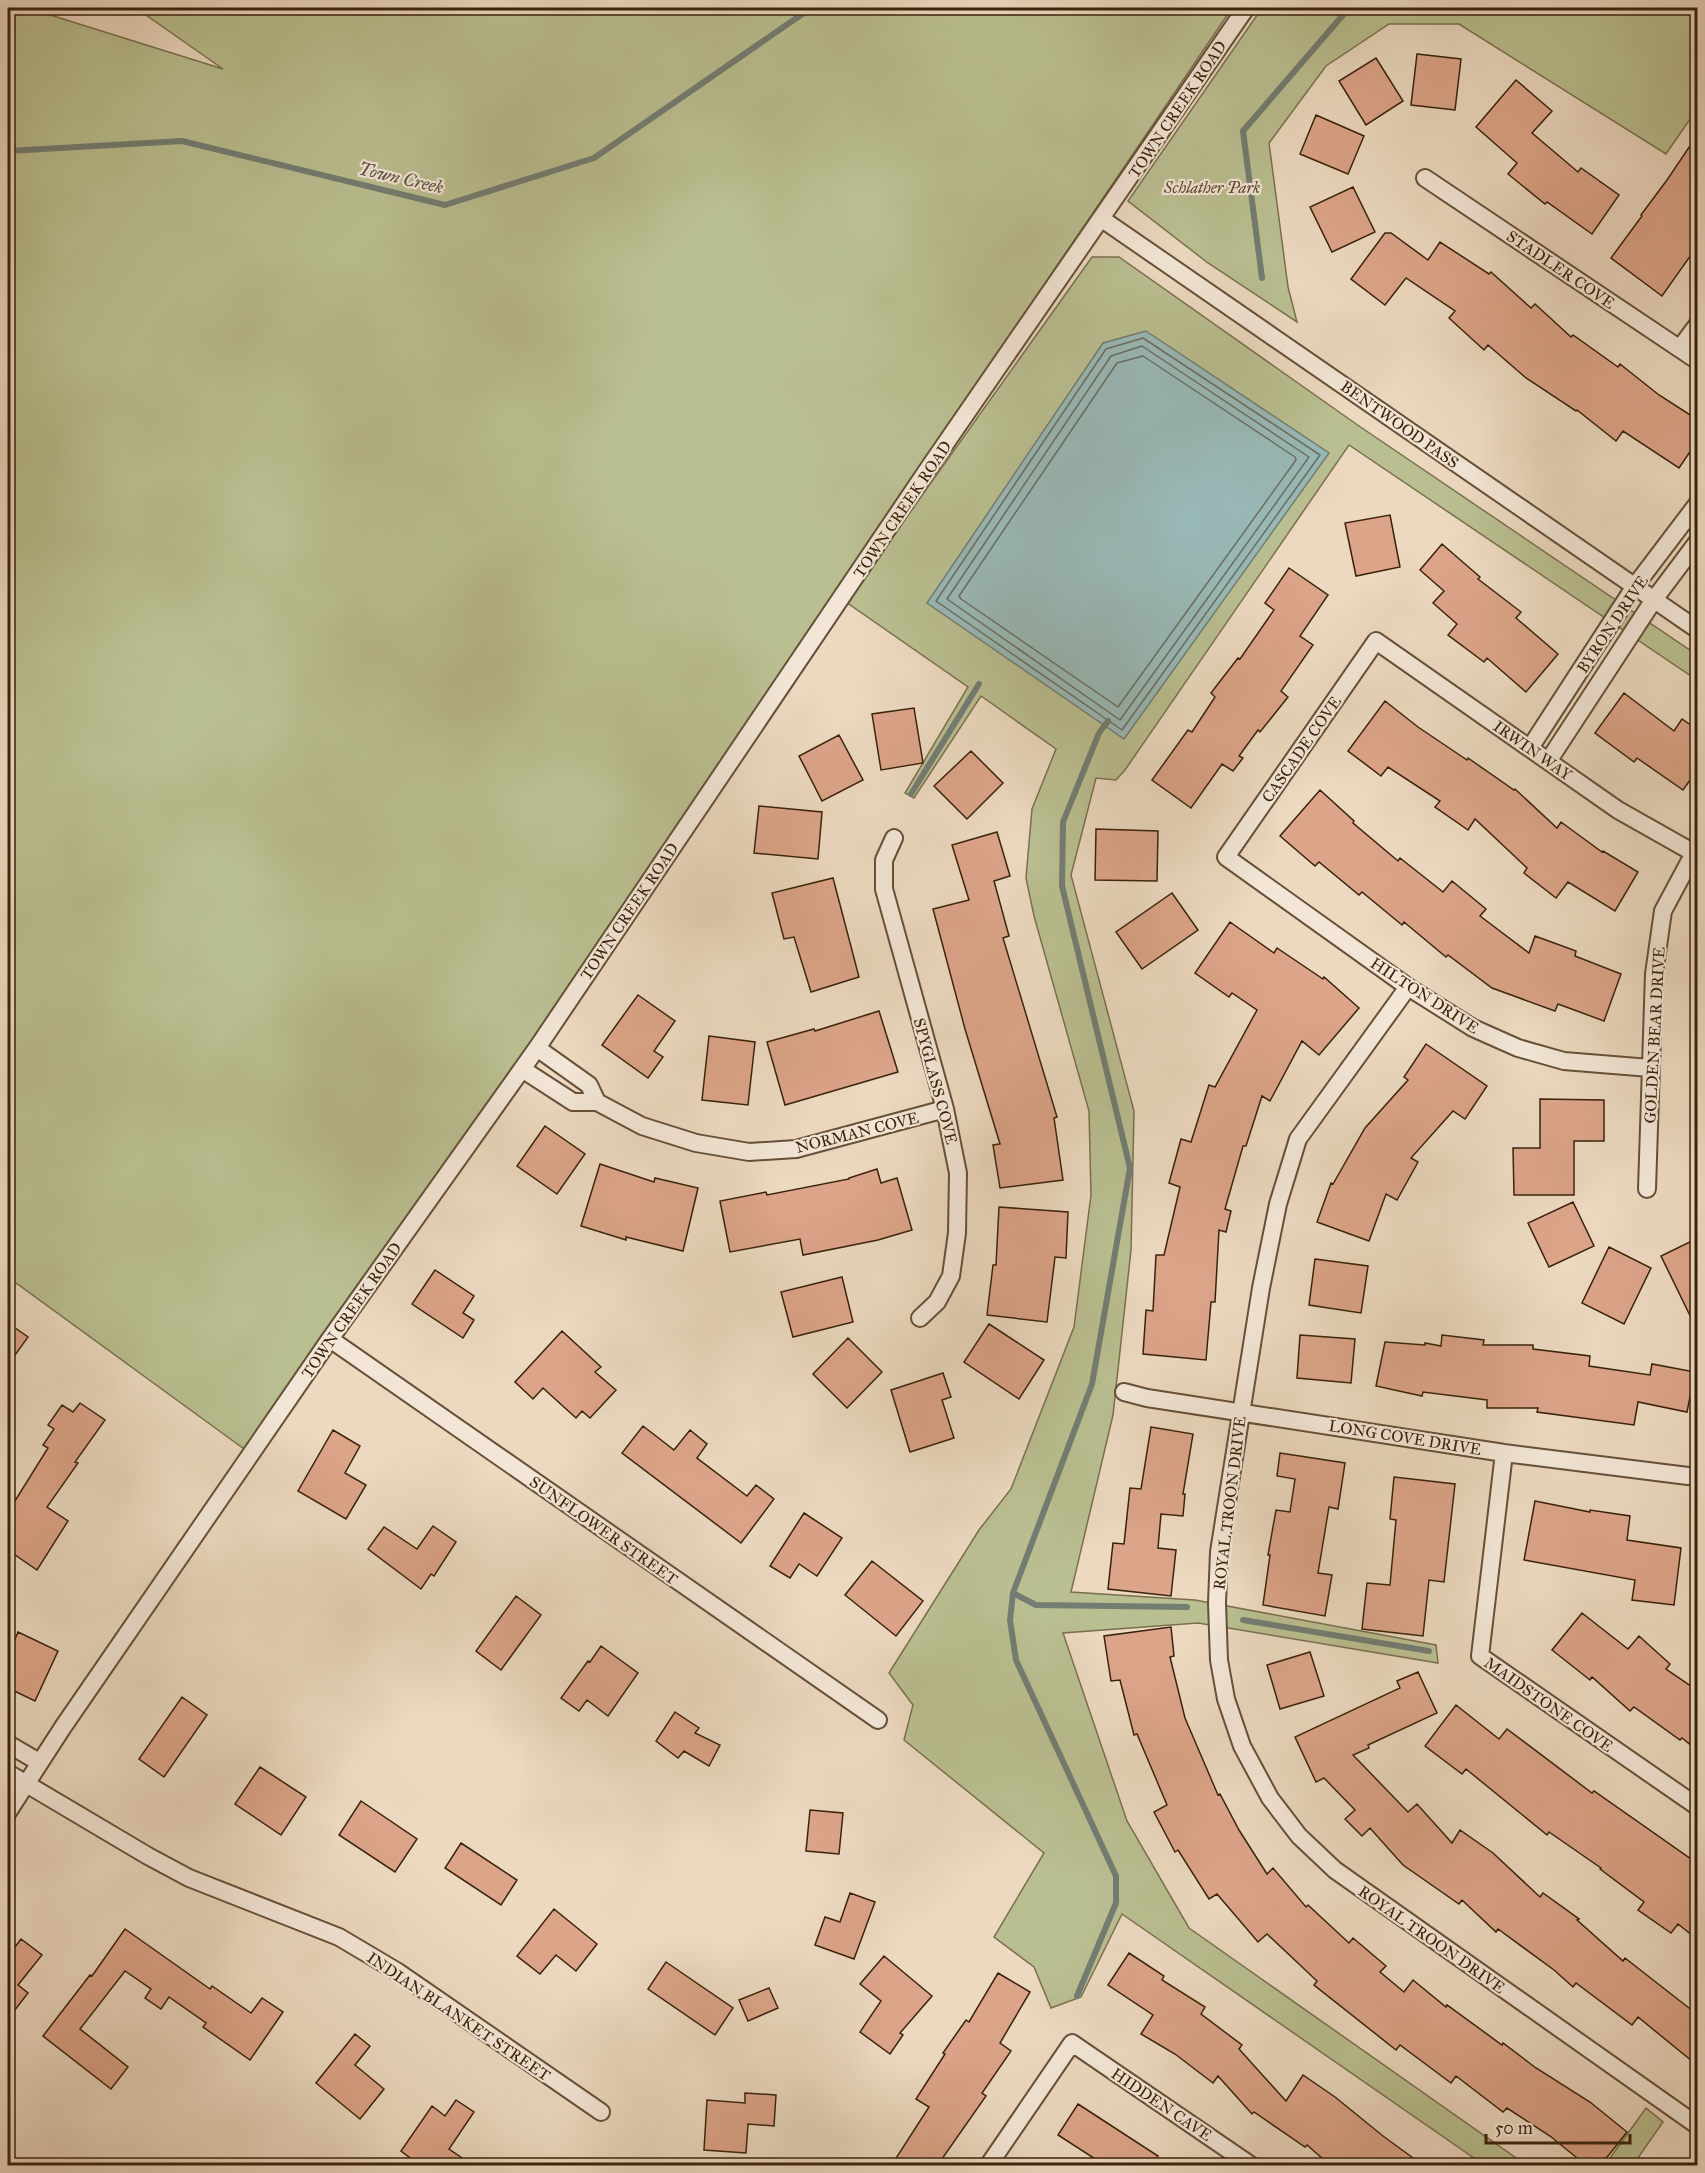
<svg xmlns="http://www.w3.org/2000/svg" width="1705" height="2173" viewBox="0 0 1705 2173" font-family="'IM FELL Great Primer',serif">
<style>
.green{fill:#babf91;stroke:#7a704e;stroke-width:1.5}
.water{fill:#99b9b7;stroke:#737d72;stroke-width:1.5}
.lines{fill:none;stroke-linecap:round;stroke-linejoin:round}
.shore{stroke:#696e61;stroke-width:1.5}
.stream{stroke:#737d72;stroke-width:6}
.building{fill:#dca489;stroke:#39220b;stroke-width:1.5}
.minor-casing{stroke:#665038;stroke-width:20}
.minor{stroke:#f3e6d6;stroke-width:16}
.labels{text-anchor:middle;stroke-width:4.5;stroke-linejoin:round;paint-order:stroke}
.street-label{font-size:16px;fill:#39220b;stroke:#f3e6d6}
.park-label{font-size:16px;font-style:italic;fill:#59492c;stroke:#f3e6d6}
.water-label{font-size:18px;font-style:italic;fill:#564f3f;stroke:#f3e6d6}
</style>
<rect width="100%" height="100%" fill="#ecd9c0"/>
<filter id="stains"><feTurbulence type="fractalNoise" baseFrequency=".00333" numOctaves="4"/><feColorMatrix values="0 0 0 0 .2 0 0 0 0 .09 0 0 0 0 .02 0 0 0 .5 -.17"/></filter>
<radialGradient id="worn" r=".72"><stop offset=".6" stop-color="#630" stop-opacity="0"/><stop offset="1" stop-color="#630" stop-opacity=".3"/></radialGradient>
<path class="green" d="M8 8H28L223 69 136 8H1232L251 1454 8 1277Z
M1262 8H1697V109L1666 154 1459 24H1389L1326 66 1269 143 1288 287 1297 322 1208 263 1128 201Z
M1092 257H1119L1359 426 1697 655V680L1349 445 1125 770 1116 780 1096 778 1071 875 1134 1111 1131 1250 1113 1415 1071 1592 1195 1600 1436 1645 1438 1663 1198 1623 1063 1633 1127 1821 1189 1928 1526 2165H1484L1122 1914 1081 1997 1051 2008 1034 1967 994 1937 1044 1853 904 1740 913 1705 889 1673 979 1530 1011 1489 1074 1327 1091 1195 1089 1111 1034 916 1026 878 1032 809 1056 749 981 696 914 798 905 793 968 687 846 602Z
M1646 2108 1663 2122 1633 2165H1605Z"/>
<path class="water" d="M1146 331 1329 453 1124 739 927 603 1103 343Z"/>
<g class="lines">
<path class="shore" d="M1143 338 1320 455 1122 730 936 601 1106 349Z
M1142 346 1309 457 1120 720 947 599 1111 356Z
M1143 356 1295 457 1296 460 1118 707 961 599 959 596 1117 363Z"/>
<path class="stream" d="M8 151 182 141 445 205 594 158 811 8
M1262 278 1243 131 1349 8
M911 794 979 684
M1013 1593 1036 1605 1187 1607
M1243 1620 1429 1651
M1077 1996 1116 1903V1876L1016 1660 1010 1620 1013 1593 1092 1384 1130 1168 1062 886 1063 822 1099 733 1108 721"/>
</g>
<path class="building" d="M1417 54 1461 59 1455 110 1411 105Z
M1376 58 1403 101 1366 125 1339 81Z
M1516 80 1552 111 1532 133 1578 172 1581 168 1619 195 1592 234 1547 202 1545 204 1508 174 1517 163 1476 127Z
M1316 115 1364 136 1348 174 1300 154Z
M1698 134V245L1662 296 1611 258 1642 216 1641 215 1667 180Z
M1353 187 1375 232 1332 252 1310 207Z
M1385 233H1391L1428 260 1440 242 1489 274 1491 272 1531 308 1535 304 1571 337 1573 335 1618 367 1620 364 1659 395 1698 420V440L1679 468 1623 431 1616 441 1577 410 1576 411 1526 378 1488 345 1484 350 1449 318 1455 311 1406 278 1385 305 1351 279Z
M1390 515 1400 567 1356 576 1345 523Z
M1442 544 1480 577 1478 579 1521 612 1516 618 1558 654 1526 692 1487 658 1484 662 1448 635 1457 624 1433 603 1444 591 1420 570Z
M1289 568 1328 595 1300 636 1313 645 1281 691 1288 697 1260 732 1258 730 1239 756 1243 758 1233 771 1222 764 1191 808 1152 780 1188 730 1192 732 1215 697 1211 693 1238 658 1240 659 1274 610 1265 603Z
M1624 693 1674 731 1682 719 1698 730V769L1683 790 1637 758 1634 762 1595 733Z
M1385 701 1418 727 1467 760 1468 758 1514 790 1515 789 1557 828 1561 822 1602 852 1603 851 1638 872 1615 911 1568 882 1556 898 1524 873 1527 868 1475 819 1468 830 1435 807 1440 801 1388 767 1381 776 1348 751Z
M914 708 923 763 881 770 872 714Z
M839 735 863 780 822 801 799 756Z
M971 751 1003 783 967 819 934 786Z
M1320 790 1354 821 1353 823 1398 861 1400 858 1443 892 1452 881 1486 909 1480 916 1529 953 1535 936 1576 951 1575 956 1621 974 1604 1021 1558 1004 1555 1011 1492 988 1448 955 1446 957 1404 922 1402 925 1362 892 1359 895 1319 862 1315 866 1280 836Z
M759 806 822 812 818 859 754 853Z
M1096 829 1158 831 1157 881 1095 880Z
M997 832 1010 876 994 881 1009 936 1003 938 1057 1117 1054 1118 1063 1180 1000 1188 993 1145 1000 1144 965 1029 933 909 969 900 952 845Z
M833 878 859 977 811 992 794 937 784 939 772 893Z
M1172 893 1198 930 1142 969 1116 932Z
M1230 922 1274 953 1277 948 1323 979 1324 977 1359 1008 1319 1055 1302 1041 1270 1101 1262 1096 1246 1146H1243L1225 1209 1231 1211 1226 1232 1219 1230 1215 1302H1211L1206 1360 1143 1354 1146 1310 1153 1311 1156 1255H1164L1180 1187 1169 1183 1181 1139 1191 1142 1209 1085 1215 1087 1257 1010 1232 993 1229 997 1195 973Z
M638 995 675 1021 654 1051 663 1057 648 1078 602 1045Z
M879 1011 898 1072 785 1105 767 1042 814 1029 815 1031Z
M709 1036 755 1042 748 1105 702 1100Z
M1426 1044 1487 1086 1465 1119 1453 1111 1411 1158 1418 1162 1397 1200 1386 1194 1369 1241 1317 1222 1331 1183 1333 1184 1365 1128 1408 1080 1404 1077Z
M1540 1099 1604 1100V1141H1574V1195H1514L1513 1148H1540Z
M545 1126 585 1154 557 1194 517 1166Z
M600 1164 654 1182 655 1178 698 1188 683 1251 626 1237V1240L581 1226Z
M877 1169 881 1183 897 1178 912 1230 878 1240 803 1255 800 1239 730 1252 720 1201 766 1192 767 1195 849 1179V1178Z
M1573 1202 1594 1246 1549 1267 1528 1223Z
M999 1207 1068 1212 1066 1258 1055 1257 1047 1322 987 1315 993 1265H996Z
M1698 1238V1332L1661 1256Z
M1609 1247 1651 1268 1624 1324 1582 1303Z
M1315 1259 1368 1266 1361 1313 1309 1305Z
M435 1270 474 1296 463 1313 474 1320 463 1338 412 1304Z
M842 1277 853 1322 793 1337 781 1292Z
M8 1323 28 1337 8 1365Z
M989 1324 1044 1360 1019 1399 964 1362Z
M562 1331 601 1367 595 1372 616 1390 590 1418 582 1411 576 1418 543 1388 533 1399 515 1382Z
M1300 1335 1355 1339 1351 1383 1297 1378Z
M1442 1335 1484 1340 1483 1345H1533V1349L1590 1356 1589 1366 1650 1375 1652 1364 1695 1372 1687 1412 1638 1402 1634 1425 1537 1412 1538 1408H1487V1400L1423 1392 1422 1396 1376 1386 1385 1342 1425 1345V1343L1441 1346Z
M848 1338 882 1372 847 1408 813 1374Z
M943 1373 951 1397 942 1400 954 1438 910 1452 891 1390Z
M80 1403 105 1420 75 1462 78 1463 47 1507 68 1521 37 1570 8 1550V1512L48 1448 43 1445 54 1429 48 1425 62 1405 73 1412Z
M643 1426 674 1450 690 1430 707 1444 697 1458 747 1496 756 1485 774 1499 741 1543 622 1453Z
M1151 1427 1193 1434 1183 1494H1185L1183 1516 1161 1514 1158 1548 1176 1550 1171 1596 1108 1589 1113 1543 1124 1544 1130 1488 1141 1489Z
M333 1430 360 1446 345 1473 366 1485 346 1519 298 1491Z
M1280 1453 1345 1463 1338 1509 1329 1507 1318 1573 1332 1575 1325 1616 1263 1605 1270 1555H1268L1276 1510 1290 1512 1295 1479 1277 1476Z
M1394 1477 1455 1484 1444 1582 1429 1580 1423 1636 1362 1629 1367 1583 1390 1585 1396 1520 1390 1519Z
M1535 1501 1590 1512V1510L1630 1516 1627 1540 1681 1548 1674 1605 1632 1600 1635 1580 1524 1560Z
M804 1513 842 1538 817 1576 799 1564 790 1578 770 1566Z
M433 1526 456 1542 434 1576 431 1574 421 1589 368 1549 384 1527 417 1549Z
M872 1561 923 1601 896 1636 845 1595Z
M516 1596 541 1615 501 1670 476 1651Z
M1582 1613 1628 1649 1639 1636 1670 1664 1666 1669 1698 1691V1751L1682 1738 1680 1740 1634 1707 1630 1711 1592 1677 1590 1680 1552 1650Z
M1171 1627 1174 1656 1170 1657 1185 1718 1218 1795 1220 1794 1239 1830 1267 1874 1273 1868 1306 1907 1308 1905 1349 1943 1353 1938 1386 1966 1380 1972 1404 1992 1413 1980 1446 2007 1447 2005 1502 2045 1503 2043 1536 2068 1590 2102 1627 2132 1600 2166H1587L1550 2136 1507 2108 1503 2112 1456 2076 1451 2083 1400 2045 1396 2050 1314 1985 1317 1981 1267 1934 1258 1942 1217 1894 1209 1899 1178 1850 1175 1852 1154 1812 1167 1805 1137 1734 1134 1735 1120 1680 1111 1681 1104 1636Z
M18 1632 58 1651 35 1701 8 1688V1656Z
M601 1646 638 1673 608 1716 587 1700 579 1711 561 1698 588 1661 590 1662Z
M1310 1652 1324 1696 1280 1709 1267 1665Z
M1418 1672 1437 1713 1368 1745 1369 1748 1353 1755 1408 1812 1417 1804 1452 1843 1460 1830 1493 1853 1540 1897 1543 1893 1579 1919 1577 1920 1623 1961 1625 1958 1698 2015V2066L1638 2017 1632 2025 1576 1983 1573 1987 1554 1970 1498 1929 1496 1932 1462 1900 1459 1904 1403 1865 1370 1828 1362 1836 1345 1819 1355 1810 1324 1778 1316 1782 1295 1737 1400 1688 1397 1681Z
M182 1697 207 1715 164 1777 139 1759Z
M1456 1705 1499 1739 1507 1729 1592 1793 1594 1791 1698 1864V1940L1678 1924 1671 1933 1638 1910 1644 1902 1600 1869 1601 1868 1549 1832 1547 1835 1466 1769 1462 1774 1425 1746Z
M675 1712 699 1728 695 1733 720 1745 709 1766 684 1751 678 1758 656 1741Z
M260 1767 306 1797 281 1835 235 1804Z
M361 1801 417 1839 395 1872 339 1835Z
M810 1810 843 1813 839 1854 806 1851Z
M461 1843 517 1880 501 1905 445 1868Z
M850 1893 875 1902 854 1959 815 1945 825 1917 840 1922Z
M554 1909 597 1944 576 1971 556 1955 540 1974 517 1956Z
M125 1929 210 1989 212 1986 251 2013 262 1998 283 2012 250 2060 203 2027 206 2023 169 1997 161 2009 145 1998 151 1989 125 1971 80 2029 128 2067 111 2089 43 2036 90 1975 92 1976Z
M21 1939 42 1955 18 1985 28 1993 8 2019V1956Z
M1129 1953 1164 1976 1162 1980 1205 2007 1201 2014 1242 2045 1239 2049 1286 2101 1303 2075 1335 2097 1383 2136 1424 2166H1331L1307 2145 1305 2147 1254 2112 1252 2114 1218 2076 1213 2083 1175 2054 1141 2034 1153 2015 1108 1985Z
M884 1956 932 1996 900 2033 903 2035 890 2054 860 2032 881 2001 860 1984Z
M666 1962 733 2008 715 2035 648 1989Z
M998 1973 1030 1992 1000 2043 1011 2051 982 2093 986 2096 937 2166H891L929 2107 916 2099 945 2054 943 2053 966 2020 969 2022Z
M769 1988 778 2008 748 2021 739 2000Z
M355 2034 370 2046 355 2065 384 2089 360 2119 316 2083Z
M745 2093 776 2095 774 2126 748 2124 746 2153 704 2150 707 2100 745 2103Z
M456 2100 474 2112 449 2149 474 2166H421L401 2151 432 2106 445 2116Z
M1078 2104 1158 2156 1151 2166H1106L1058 2135Z"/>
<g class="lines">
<defs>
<path id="minor" d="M1425 178 1698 361
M1102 219 1698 630
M1680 348 1698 324
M1530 748 1635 586 1698 503
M1549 760 1653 601 1698 541
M894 838 884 860V889L945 1109 958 1173 957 1233 951 1276 937 1302 920 1318
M1408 987 1298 1139 1278 1204 1261 1288 1219 1552 1217 1603 1219 1660 1226 1699 1242 1746 1270 1798 1299 1836 1335 1870 1698 2126
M537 1048 589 1085 597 1102
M522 1069 573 1102H597L642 1126 696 1143 749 1152 796 1149 945 1109
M1647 1189 1654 974 1663 911 1694 853 1618 810 1376 641 1226 857 1408 987 1473 1028 1518 1048 1564 1061 1650 1068
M330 1339 878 1720
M1124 1392 1147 1398 1504 1453 1688 1476
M1504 1453 1480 1656 1698 1807
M8 1744 39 1762
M8 1773 148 1856 189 1878 339 1937 398 1972 601 2112
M8 1812 63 1727 330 1339 537 1048 930 466 1246 8
M988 2166 1072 2043 1252 2166"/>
</defs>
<use href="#minor" class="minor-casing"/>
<use href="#minor" class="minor"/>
</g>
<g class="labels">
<g class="street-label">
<text transform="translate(1177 109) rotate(-56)" y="6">TOWN CREEK ROAD</text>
<text transform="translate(1561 269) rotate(34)" y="6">STADLER COVE</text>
<text transform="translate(1400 424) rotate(35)" y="6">BENTWOOD PASS</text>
<text transform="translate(902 509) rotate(-56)" y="6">TOWN CREEK ROAD</text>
<text transform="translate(1612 624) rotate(-56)" y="6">BYRON DRIVE</text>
<text transform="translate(1301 749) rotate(-55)" y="6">CASCADE COVE</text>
<text transform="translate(1533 750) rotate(35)" y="6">IRWIN WAY</text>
<text transform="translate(629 911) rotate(-56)" y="6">TOWN CREEK ROAD</text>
<text transform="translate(1425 995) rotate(33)" y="6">HILTON DRIVE</text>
<text transform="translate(1654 1035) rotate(-87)" y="6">GOLDEN BEAR DRIVE</text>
<text transform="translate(936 1081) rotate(75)" y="6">SPYGLASS COVE</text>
<text transform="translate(857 1132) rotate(-14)" y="6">NORMAN COVE</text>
<text transform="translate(351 1310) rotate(-55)" y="6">TOWN CREEK ROAD</text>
<text transform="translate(1405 1437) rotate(9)" y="6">LONG COVE DRIVE</text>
<text transform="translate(1229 1503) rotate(-83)" y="6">ROYAL TROON DRIVE</text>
<text transform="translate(604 1530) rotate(35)" y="6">SUNFLOWER STREET</text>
<text transform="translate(1549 1704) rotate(35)" y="6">MAIDSTONE COVE</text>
<text transform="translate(1432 1939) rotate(35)" y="6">ROYAL TROON DRIVE</text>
<text transform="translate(459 2016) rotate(34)" y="6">INDIAN BLANKET STREET</text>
<text transform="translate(1162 2104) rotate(34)" y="6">HIDDEN CAVE</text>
</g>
<g class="park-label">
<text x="1212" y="193">Schlather Park</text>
</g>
<g class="water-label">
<text transform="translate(401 178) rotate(13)" y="6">Town Creek</text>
</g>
</g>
<rect width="1705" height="2173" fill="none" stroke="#ecd9c0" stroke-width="30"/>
<rect x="9" y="9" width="1687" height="2155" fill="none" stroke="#39220b" stroke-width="3"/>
<rect x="15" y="15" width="1675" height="2143" fill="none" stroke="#39220b" stroke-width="1.5"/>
<path d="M1486 2134v9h144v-9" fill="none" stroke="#39220b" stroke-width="3"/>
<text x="1495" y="2134" font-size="18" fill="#39220b" stroke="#f3e6d6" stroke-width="4.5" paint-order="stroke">50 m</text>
<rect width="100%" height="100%" filter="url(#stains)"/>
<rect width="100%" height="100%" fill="url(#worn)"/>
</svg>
